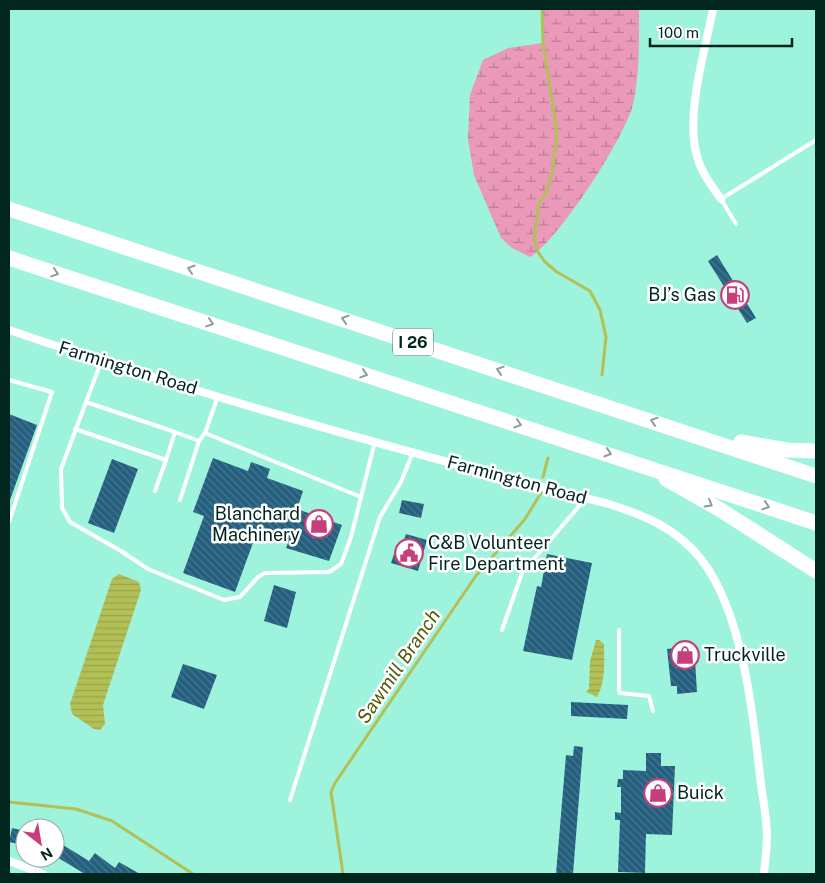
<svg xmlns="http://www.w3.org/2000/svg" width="825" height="883" viewBox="0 0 825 883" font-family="'Public Sans',sans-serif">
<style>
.wetland{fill:url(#wetland-marsh)}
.water{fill:url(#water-rules)}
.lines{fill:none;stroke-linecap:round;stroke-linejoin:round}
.stream{stroke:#b2c056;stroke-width:3}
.building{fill:url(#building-back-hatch)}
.lane{stroke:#fff;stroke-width:4}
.street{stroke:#fff;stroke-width:8}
.highway{stroke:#fff;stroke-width:15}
.oneway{stroke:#8c9d9a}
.labels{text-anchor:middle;stroke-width:5;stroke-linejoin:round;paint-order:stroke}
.shield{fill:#fff;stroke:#4c6762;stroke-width:1}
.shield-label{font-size:16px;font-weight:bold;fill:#00261e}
.poi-label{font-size:18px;fill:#00261e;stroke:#fff;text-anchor:start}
.street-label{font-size:18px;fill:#00261e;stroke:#fff}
.water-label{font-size:19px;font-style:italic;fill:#515908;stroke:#fff}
</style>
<defs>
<pattern id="wetland-marsh" width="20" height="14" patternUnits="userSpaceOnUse" patternTransform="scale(1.25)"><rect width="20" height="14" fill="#eb99b8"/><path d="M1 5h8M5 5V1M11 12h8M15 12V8" fill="none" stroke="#bc7d95"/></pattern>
<pattern id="water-rules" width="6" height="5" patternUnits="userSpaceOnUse" patternTransform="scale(1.25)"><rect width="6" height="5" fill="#b2c056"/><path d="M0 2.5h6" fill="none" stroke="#97a54a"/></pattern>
<pattern id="building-back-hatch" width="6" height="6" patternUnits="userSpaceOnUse" patternTransform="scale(1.25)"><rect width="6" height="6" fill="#255f7f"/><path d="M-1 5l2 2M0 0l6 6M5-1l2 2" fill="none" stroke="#48778e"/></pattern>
</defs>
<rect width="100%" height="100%" fill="#9ef3dd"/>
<path class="wetland" d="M542 9H639C639 40 640 73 633 104 626 136 558 241 530 257L512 248 501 238 474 175 468 139 470 95 483 60 508 48 543 43Z"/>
<path class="water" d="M119 574 139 582 141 590 103 705 105 724 100 730 94 729 72 714 70 704 112 579Z
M596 640H599L604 644C604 663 606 680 597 697L586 692 589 689 590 661Z"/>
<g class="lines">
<path class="stream" d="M542 9 543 43 557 133 553 168 546 193 539 203 534 239 538 252 545 262 557 272 590 291 600 310 606 337 602 375
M543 477 548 458
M9 802 76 809 112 821 193 874
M343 874 331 792 335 783 475 577 525 519 541 493"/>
</g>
<path class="building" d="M717 255 756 318 747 323 708 261Z
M9 414 37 425 10 500H9Z
M213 458 248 471 251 462 270 469 267 478 303 491 297 509 342 525 329 561 286 548 288 543 257 532 235 592 183 573 204 516 193 512Z
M112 459 138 469 114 533 88 523Z
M402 500 424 504 421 518 399 513Z
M406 534 427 540 418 571 391 563 395 551 400 552Z
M547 554 592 563 572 660 523 651 537 586 541 587Z
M274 585 296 592 287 628 264 621Z
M694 645 697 692 677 694V686H671L667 649Z
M183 664 217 675 204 709 171 697Z
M571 702 628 705 627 719 571 716Z
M574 746 583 747 573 874H556L566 755 573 756Z
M646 753H661V766H675L672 835 646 834 645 873 618 872 620 820H615V812L621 813V787H617L618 779H623V770L646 771Z
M12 828 25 831 23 845 9 842Z
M55 840 89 861 95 853 115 868 119 862 140 874H85L55 856Z"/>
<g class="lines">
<path class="lane" d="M736 224 721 199 816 140
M101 362 61 469 62 508 70 522 121 551 148 569 224 600 240 597 258 577 265 573 329 572 341 564 351 537 375 441
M9 380 52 392 9 522
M86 402 175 432
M75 429 166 460 175 432 199 441
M205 433 361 497
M155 491 166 460
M180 500 199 441 205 433 218 396
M502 630 522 573 586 498
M619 630V691L620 693 649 696 653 711
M290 800 380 517 401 482 413 452"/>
<path class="street" d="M713 9C705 51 685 115 697 156 701 172 711 185 721 199
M9 330C205 397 407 453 609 504 646 516 676 528 701 559 742 611 753 712 760 776 762 796 767 817 767 836 767 849 765 862 764 874
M9 861 43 874"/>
<path class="highway" d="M9 209 816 476
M9 258 816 523
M741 442 787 450 816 451
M666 479 719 509 816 571"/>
</g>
<defs><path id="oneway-chevron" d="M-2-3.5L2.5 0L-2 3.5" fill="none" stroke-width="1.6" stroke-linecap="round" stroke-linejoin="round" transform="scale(1.25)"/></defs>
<g class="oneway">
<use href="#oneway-chevron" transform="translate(191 269) rotate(-162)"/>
<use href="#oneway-chevron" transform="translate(55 273) rotate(18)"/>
<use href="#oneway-chevron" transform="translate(345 319) rotate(-162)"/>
<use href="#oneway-chevron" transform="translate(210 323) rotate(18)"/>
<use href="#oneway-chevron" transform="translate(500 370) rotate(-162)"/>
<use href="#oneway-chevron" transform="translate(364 374) rotate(18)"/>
<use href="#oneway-chevron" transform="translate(654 421) rotate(-162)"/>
<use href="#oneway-chevron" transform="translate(518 424) rotate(18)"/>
<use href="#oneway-chevron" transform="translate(608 453) rotate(18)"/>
<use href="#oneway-chevron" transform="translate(709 504) rotate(30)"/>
<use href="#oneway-chevron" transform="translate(766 506) rotate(18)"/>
</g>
<defs>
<symbol id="fuel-ring" viewBox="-11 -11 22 22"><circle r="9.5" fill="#fff" stroke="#c63f7d" stroke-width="1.5"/><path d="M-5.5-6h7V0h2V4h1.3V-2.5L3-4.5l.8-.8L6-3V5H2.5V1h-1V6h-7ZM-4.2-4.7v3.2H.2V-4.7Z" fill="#c63f7d"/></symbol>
<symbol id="shop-ring" viewBox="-11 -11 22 22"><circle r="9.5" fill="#fff" stroke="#c63f7d" stroke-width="1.5"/><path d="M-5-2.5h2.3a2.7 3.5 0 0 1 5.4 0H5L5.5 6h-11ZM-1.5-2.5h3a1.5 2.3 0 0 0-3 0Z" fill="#c63f7d"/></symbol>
<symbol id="civic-ring" viewBox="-11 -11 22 22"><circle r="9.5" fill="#fff" stroke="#c63f7d" stroke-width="1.5"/><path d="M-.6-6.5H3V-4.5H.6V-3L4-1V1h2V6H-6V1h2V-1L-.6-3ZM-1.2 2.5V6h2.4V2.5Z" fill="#c63f7d"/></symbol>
</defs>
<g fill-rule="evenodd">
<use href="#fuel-ring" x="719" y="279" width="32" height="32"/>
<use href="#shop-ring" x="303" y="508" width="32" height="32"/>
<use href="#civic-ring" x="393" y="537" width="32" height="32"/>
<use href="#shop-ring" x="669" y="639" width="32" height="32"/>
<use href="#shop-ring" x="642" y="777" width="32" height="32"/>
</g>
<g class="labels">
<rect class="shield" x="393" y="328.5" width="40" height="27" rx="4"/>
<g class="shield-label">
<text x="413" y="348">I 26</text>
</g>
<g class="poi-label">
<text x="716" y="301" text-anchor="end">BJ’s Gas</text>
<text x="300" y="520" text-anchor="end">Blanchard<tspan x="300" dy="21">Machinery</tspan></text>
<text x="428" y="549">C&amp;B Volunteer<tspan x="428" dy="21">Fire Department</tspan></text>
<text x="704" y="661">Truckville</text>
<text x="677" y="799">Buick</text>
</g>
<g class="street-label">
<text transform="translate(128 368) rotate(17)" y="6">Farmington Road</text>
<text transform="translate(517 480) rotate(15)" y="6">Farmington Road</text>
</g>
<g class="water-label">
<text transform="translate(398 666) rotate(-56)" y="7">Sawmill Branch</text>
</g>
</g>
<rect width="825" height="883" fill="none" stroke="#00261e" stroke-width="20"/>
<g transform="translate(40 843) rotate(149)"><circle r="24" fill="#ffffff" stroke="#99a8a5"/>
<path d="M0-4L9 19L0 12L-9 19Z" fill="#c63f7d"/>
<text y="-8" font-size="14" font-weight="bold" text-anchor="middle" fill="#00261e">N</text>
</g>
<path d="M650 38v8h142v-8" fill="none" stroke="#00261e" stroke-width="2.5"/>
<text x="658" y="38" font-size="15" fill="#00261e" stroke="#ffffff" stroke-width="4" paint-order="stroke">100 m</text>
</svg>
